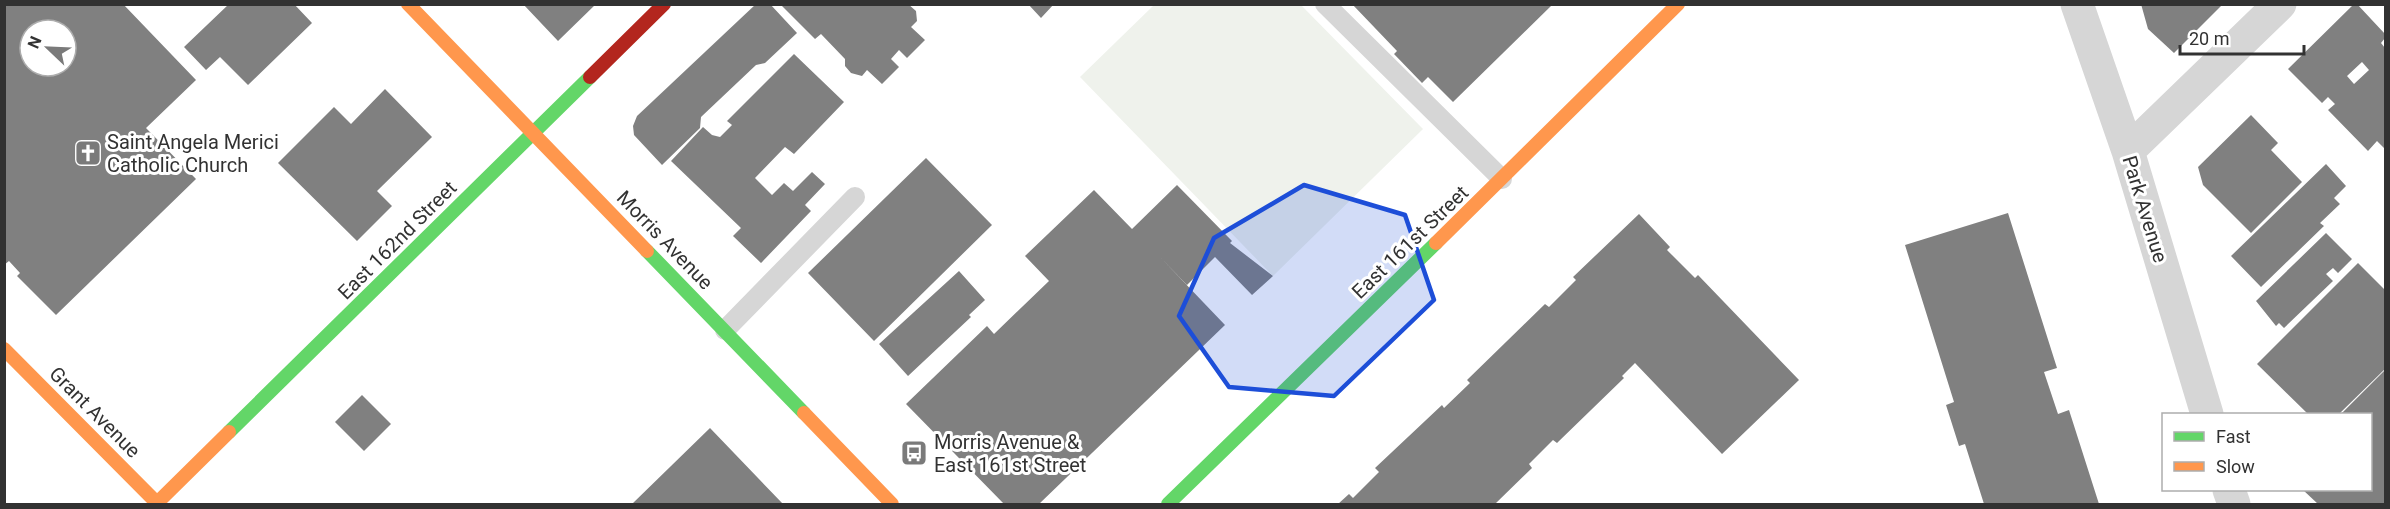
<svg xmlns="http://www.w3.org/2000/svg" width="2390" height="509" viewBox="0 0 2390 509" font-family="Roboto,sans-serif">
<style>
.green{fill:#eff2ec}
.building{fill:#808080;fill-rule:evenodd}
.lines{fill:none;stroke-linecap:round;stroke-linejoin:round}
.lane{stroke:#d6d6d6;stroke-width:20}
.street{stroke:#d6d6d6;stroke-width:33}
.fast{stroke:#63d668;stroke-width:14}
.slow{stroke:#ff974d;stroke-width:14}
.jam{stroke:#b3261e;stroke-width:14}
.marked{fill:#1d4ed8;fill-opacity:0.2;stroke:#1d4ed8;stroke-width:4.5;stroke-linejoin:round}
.labels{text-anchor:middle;stroke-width:6;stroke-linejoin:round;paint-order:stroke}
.poi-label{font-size:20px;fill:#323232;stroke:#fff;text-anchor:start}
.street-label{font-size:20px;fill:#323232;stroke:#fff}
</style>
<rect width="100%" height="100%" fill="#fff"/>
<path class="green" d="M1154 5H1301L1423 129 1273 276 1080 77Z"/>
<path class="building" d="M4 4H123L196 80 146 128 196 179 56 315 17 276 20 273 9 261 4 265ZM30 30H66V66H30Z
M229 4H294L312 23 248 85 220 57 206 70 184 47Z
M523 4H596L558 41Z
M756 4H770L797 33 765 63 756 65 701 117 700 128 662 165 634 135 633 126 637 116Z
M780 4H908L916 11 917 21 911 27 925 40 907 58 899 50 891 59 899 67 882 84 867 70 862 76 851 73 845 66V59L821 34 815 39Z
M1028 4H1054L1041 18Z
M1352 4H1549L1551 6 1453 102 1428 77 1422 83 1394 54 1397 51Z
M2141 4H2223L2174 53 2148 29Z
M2354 4H2357L2385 34V38L2381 43 2385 48 2384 148 2377 141 2368 151 2328 110 2335 104 2328 97 2322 103 2288 69ZM2362 62 2369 70 2354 84 2347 76Z
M794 54 844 102 794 154 785 147 755 178 772 195 784 183 793 191 812 172 825 184 805 205 811 211 761 263 733 236 741 228 671 161 703 127 712 135 720 137 732 125 727 121Z
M385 89 432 137 377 191 392 206 357 241 278 163 334 107 351 124Z
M2251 115 2278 143 2271 150 2302 182 2251 233 2203 185 2198 167Z
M926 158 992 225 874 341 808 273Z
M2326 164 2346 186 2334 198 2340 204 2320 223 2324 226 2261 287 2231 256Z
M1177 185 1232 241 1230 243 1273 276 1252 295 1215 257 1187 285 1159 256 1225 325 1039 504H1004L906 404 987 326 994 334 1049 281 1025 256 1094 190 1132 229Z
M2008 213 2057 368 2044 372 2058 414 2069 410 2099 504H1984L1965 444 1959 446 1946 405 1954 402 1905 245Z
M1639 214 1670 247 1667 250 1695 278 1698 275 1799 380 1722 454 1635 363 1622 376 1624 378 1557 443 1553 440 1529 464 1532 468 1495 504H1338L1349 494 1353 498 1379 472 1375 468 1442 405 1444 408 1470 383 1467 380 1545 304 1549 307 1576 280 1573 277Z
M2326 233 2352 259 2338 273 2333 268 2326 274 2333 281 2284 328 2279 323 2276 326 2256 301Z
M2358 263 2385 290V369L2339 414H2308L2257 364Z
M959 271 985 300 969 315 971 317 908 376 879 344Z
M2385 370V504H2318L2303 490H2370V414H2341Z
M362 395 391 424 364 451 335 422Z
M710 428 783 504H632Z"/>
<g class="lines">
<path class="lane" d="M1325 4 1502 179
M725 330 855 197"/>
<path class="street" d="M2077 4 2128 151 2207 414
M2128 151 2280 4
M2229 490 2234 504"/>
<path class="fast" d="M647 251 804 413
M229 432 590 77
M1168 504 1436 243"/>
<path class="slow" d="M408 4 647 251
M1436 243 1678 4
M4 349 157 503 229 432
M804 413 892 504"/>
<path class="jam" d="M590 77 664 4"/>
</g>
<path class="marked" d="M1304 185 1405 215 1434 300 1334 396 1229 387 1179 316 1214 238Z"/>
<defs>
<symbol id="church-square" viewBox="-11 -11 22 22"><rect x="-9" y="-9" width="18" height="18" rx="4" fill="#7a7a7a" stroke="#fff"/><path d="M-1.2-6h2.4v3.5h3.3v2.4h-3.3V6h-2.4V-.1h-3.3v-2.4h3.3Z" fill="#fff"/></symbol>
<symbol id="bus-square" viewBox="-11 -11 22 22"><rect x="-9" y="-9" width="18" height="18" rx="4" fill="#7a7a7a" stroke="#fff"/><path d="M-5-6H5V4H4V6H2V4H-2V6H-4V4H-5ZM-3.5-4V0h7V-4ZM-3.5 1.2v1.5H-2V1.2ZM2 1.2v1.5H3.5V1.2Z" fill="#fff"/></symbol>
</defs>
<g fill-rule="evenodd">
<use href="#church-square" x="73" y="138" width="30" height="30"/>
<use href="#bus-square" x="899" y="438" width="30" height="30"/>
</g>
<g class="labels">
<g class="poi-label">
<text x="107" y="149">Saint Angela Merici<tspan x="107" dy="23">Catholic Church</tspan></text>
<text x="934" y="449">Morris Avenue &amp;<tspan x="934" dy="23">East 161st Street</tspan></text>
</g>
<g class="street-label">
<text transform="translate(2145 209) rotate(73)" y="7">Park Avenue</text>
<text transform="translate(397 240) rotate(-45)" y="7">East 162nd Street</text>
<text transform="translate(665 240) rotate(46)" y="7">Morris Avenue</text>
<text transform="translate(1410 242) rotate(-44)" y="7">East 161st Street</text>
<text transform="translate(95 412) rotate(45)" y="7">Grant Avenue</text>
</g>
</g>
<rect width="2390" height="509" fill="none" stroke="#323232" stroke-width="12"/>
<rect x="2162" y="413" width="210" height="78" fill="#ffffff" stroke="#adadad" stroke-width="1.5"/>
<rect x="2174" y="432" width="30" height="9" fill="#63d668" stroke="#adadad" stroke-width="1.5"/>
<text x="2216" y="443" font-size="18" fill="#323232">Fast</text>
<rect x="2174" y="462" width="30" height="9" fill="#ff974d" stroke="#adadad" stroke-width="1.5"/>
<text x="2216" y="473" font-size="18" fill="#323232">Slow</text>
<g transform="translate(48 48) rotate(293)"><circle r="28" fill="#ffffff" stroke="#adadad" stroke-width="1.5"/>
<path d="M0-4.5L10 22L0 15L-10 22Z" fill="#7a7a7a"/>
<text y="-9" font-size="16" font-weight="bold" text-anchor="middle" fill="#323232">N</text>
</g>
<path d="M2180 45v9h124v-9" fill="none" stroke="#323232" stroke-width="3"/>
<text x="2189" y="45" font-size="18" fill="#323232" stroke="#ffffff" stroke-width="4.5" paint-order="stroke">20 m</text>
</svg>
